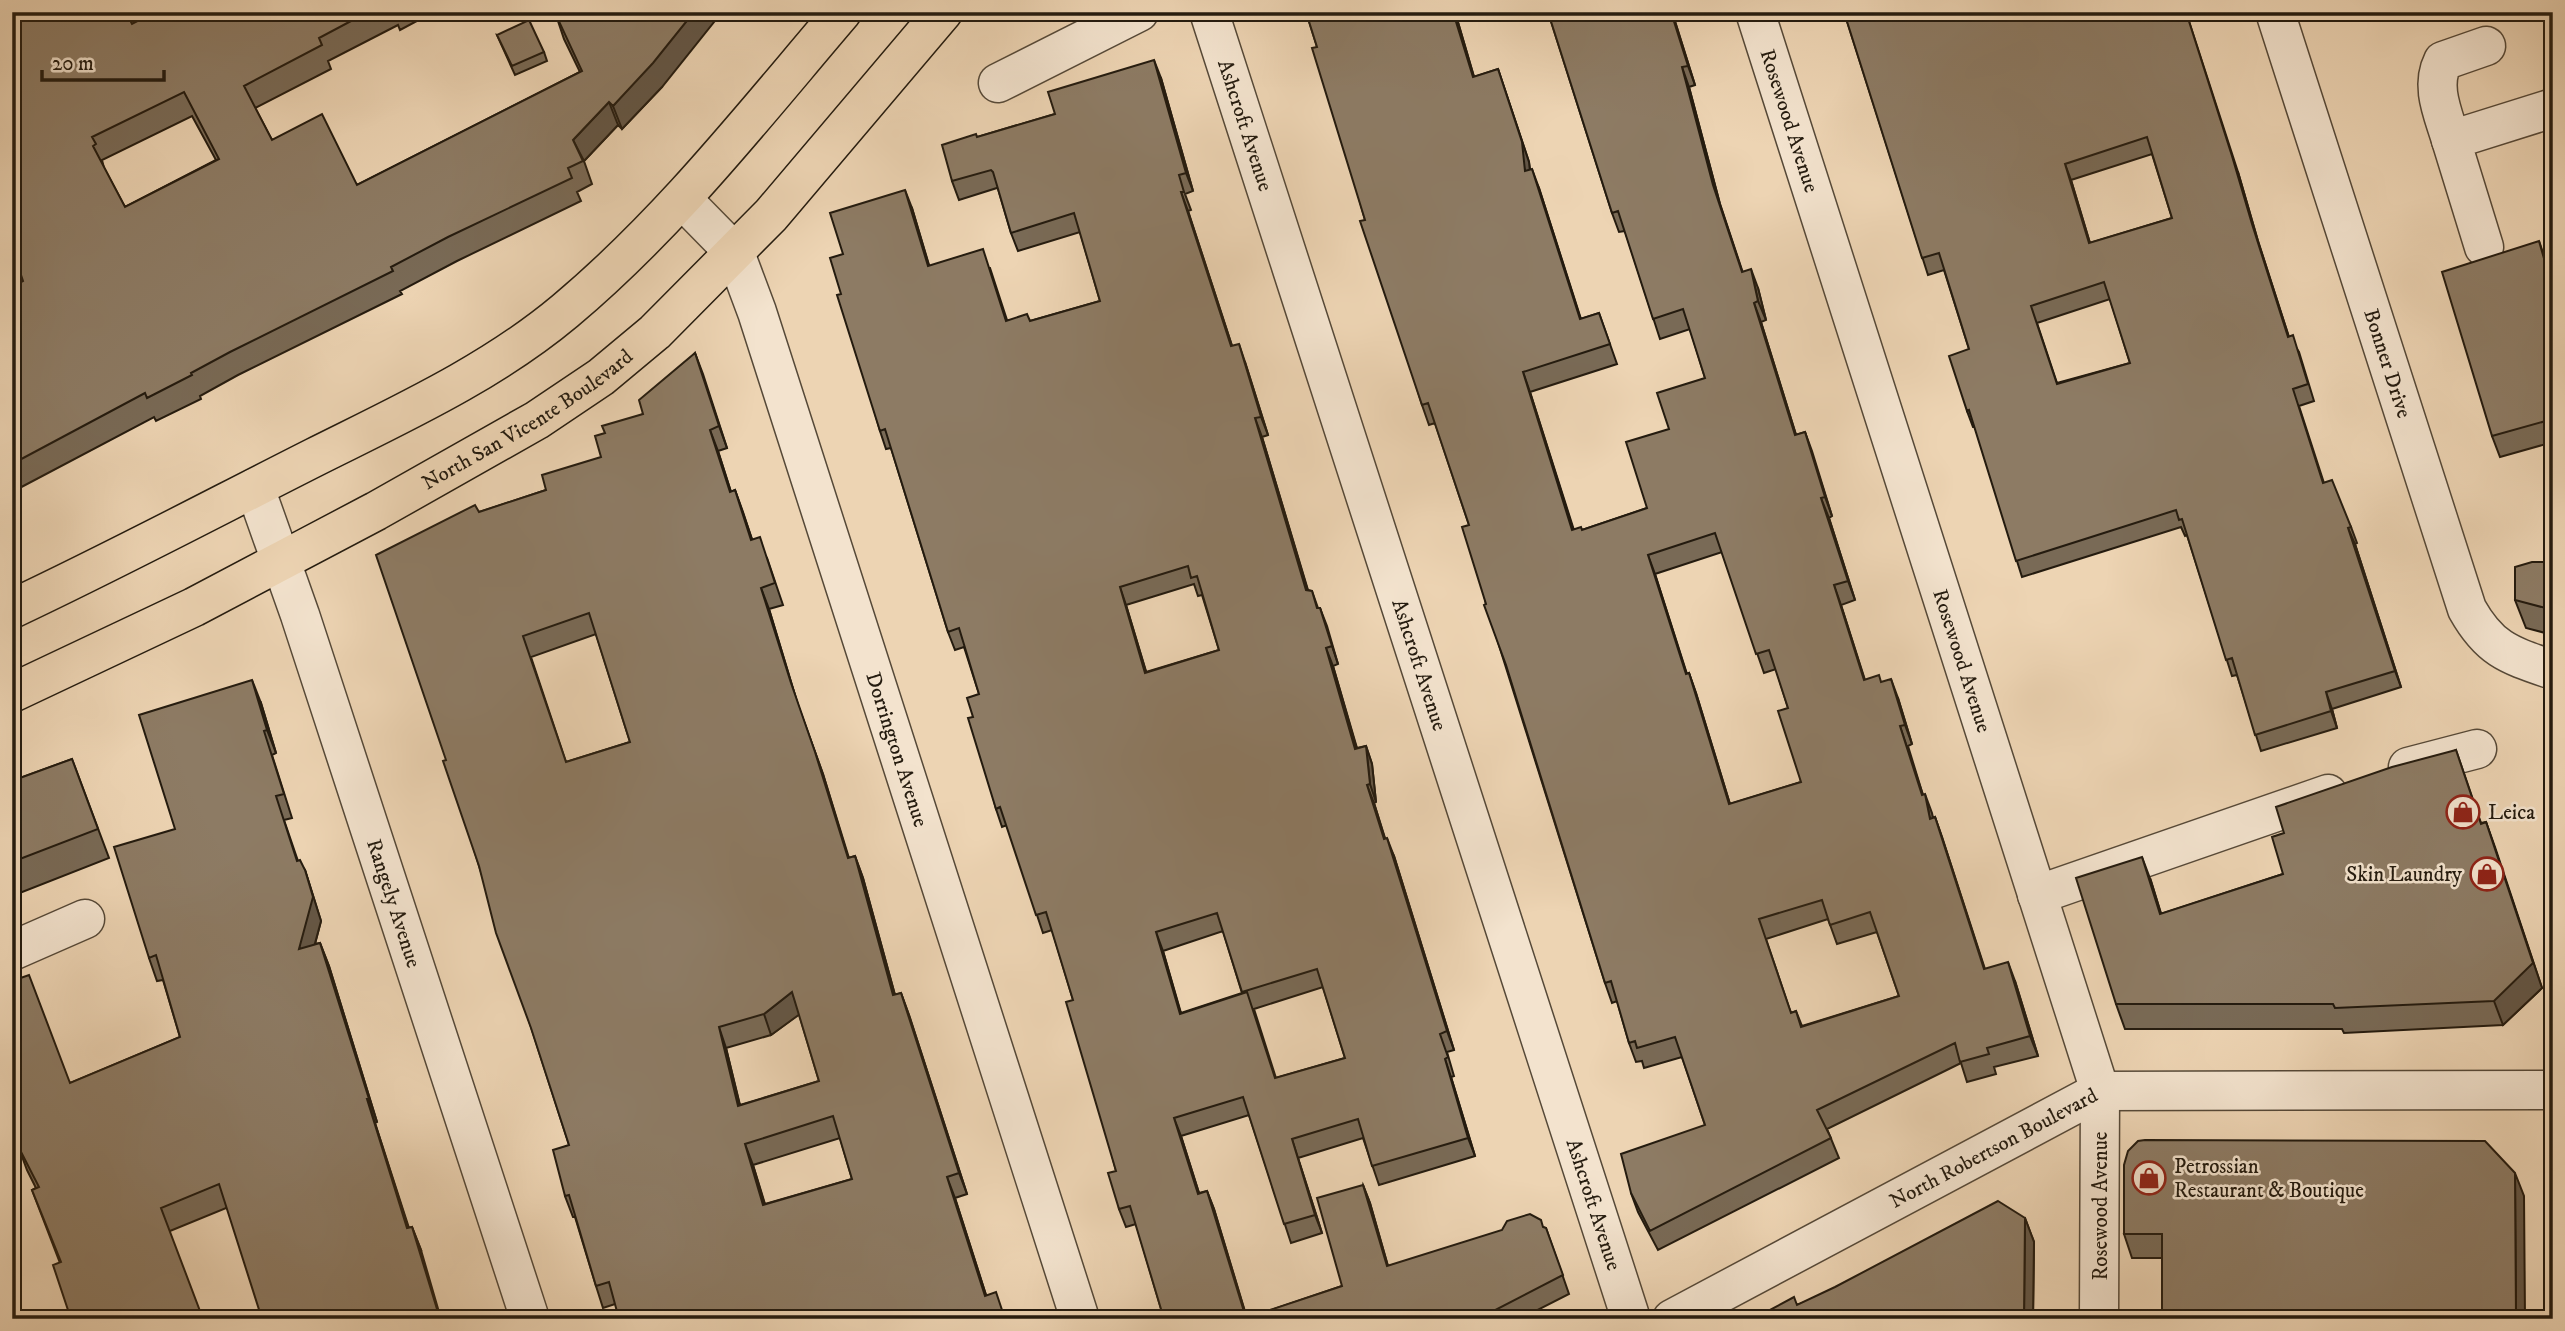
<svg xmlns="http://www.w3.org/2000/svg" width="2565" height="1331" viewBox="0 0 2565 1331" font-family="'IM FELL DW Pica',serif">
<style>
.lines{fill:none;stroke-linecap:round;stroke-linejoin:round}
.minor-casing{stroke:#564938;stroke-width:41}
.major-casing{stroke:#241b0f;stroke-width:41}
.minor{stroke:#f3e3ce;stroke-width:38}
.major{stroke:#edd4b3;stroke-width:38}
.wall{fill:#796a56;stroke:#241b0f;stroke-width:2;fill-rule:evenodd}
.shaded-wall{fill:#635646;stroke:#241b0f;stroke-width:2}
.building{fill:#8d7b64;stroke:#241b0f;stroke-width:2;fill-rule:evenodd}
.labels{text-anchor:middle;stroke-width:5;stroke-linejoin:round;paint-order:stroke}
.street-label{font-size:21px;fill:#241b0f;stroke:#f3e3ce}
.poi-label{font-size:21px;fill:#241b0f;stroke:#f3e3ce;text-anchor:start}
</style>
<rect width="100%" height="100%" fill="#edd4b3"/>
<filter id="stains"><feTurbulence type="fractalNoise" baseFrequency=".00286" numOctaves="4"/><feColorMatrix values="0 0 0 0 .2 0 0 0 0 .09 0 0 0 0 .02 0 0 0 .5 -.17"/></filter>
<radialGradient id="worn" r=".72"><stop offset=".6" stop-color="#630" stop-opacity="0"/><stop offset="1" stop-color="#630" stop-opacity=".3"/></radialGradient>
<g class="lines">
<defs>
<g id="minor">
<path id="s1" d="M1209 12 1631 1319"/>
<path id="s2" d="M1755 12 2100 1091 2099 1319"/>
<path id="s3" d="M2275 12 2467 609C2490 650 2509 655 2553 670"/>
<path d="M998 83 1139 12"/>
<path d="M2451 140C2443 113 2430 87 2443 61L2486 46"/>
<path id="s4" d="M682 199 735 253 757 312 1080 1319"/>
<path d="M2484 247 2451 140 2553 108"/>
<path id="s5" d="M255 488 300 615 530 1319"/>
<path d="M2408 767 2477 749"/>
<path d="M2037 895 2328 794"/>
<path d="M12 951 85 919"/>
<path id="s6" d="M1672 1319 2100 1091 2553 1090"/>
</g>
<g id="major">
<path d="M12 609C114 561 214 508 315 457 401 414 491 373 565 311 670 223 754 115 842 12"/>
<path id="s7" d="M12 693 194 607 376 511 537 420 601 377 655 332 771 215 943 12"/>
</g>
</defs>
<use href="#minor" class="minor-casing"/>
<use href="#major" class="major-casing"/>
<use href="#minor" class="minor"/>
<use href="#major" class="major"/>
</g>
<path class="wall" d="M155 12H432V13L400 30 398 25 328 61 331 69 255 108 272 140 357 185 580 72 564 39 556 15 662 87 622 129 618 125 584 161 592 184 577 192 581 201 457 261 400 291 402 294 238 375 200 396 201 399 156 421 154 417 12 492V287L23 281 132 24ZM192 116 216 160 125 207 104 168 102 160Z
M1306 12H1455L1474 77 1498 69 1529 162 1530 169 1539 188 1581 319 1599 313 1617 364 1530 392 1573 529 1582 530 1647 508 1669 429 1705 378 1690 329 1660 339 1625 231 1619 232 1612 213 1548 12H1682L1683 15 1674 18 1695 85 1689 87 1720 204 1742 271 1758 288 1766 320 1761 322 1796 435 1805 432 1832 516 1829 518 1855 600 1841 605 1865 680 1882 682 1898 698 1912 744 1908 746 1923 795 1933 818 1935 817 1942 837 1985 969 2015 981 2038 1056 1994 1067 1996 1074 1967 1082 1961 1063 1827 1129 1839 1158 1658 1250 1638 1212 1631 1193 1705 1125 1682 1057 1644 1068 1642 1061 1636 1062 1629 1043 1617 1001 1612 1003 1605 983 1486 604 1469 525 1435 423 1429 425 1422 405 1365 220 1317 47ZM1722 552 1764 673 1776 669 1788 708 1801 782 1730 804 1696 693 1689 673 1687 674 1655 574ZM1828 919 1837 944 1877 932 1899 996 1802 1026 1796 1011 1791 1013 1766 939Z
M1844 12 2238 172 2258 241 2289 337 2299 352 2314 401 2299 406 2324 483 2351 527 2357 543 2355 544 2401 687 2332 709 2337 728 2261 751 2237 675 2232 676 2187 535 2185 536 2181 527 2022 577 1975 427H1973L1967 411 1969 349 1944 270 1928 275ZM2152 154 2172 218 2090 243 2071 180ZM2110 299 2130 363 2057 383 2037 323Z
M497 35 544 52 547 61 515 75Z
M1161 78 1193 191 1185 194 1191 210 1188 211 1232 346 1245 362 1268 435 1262 437 1308 590 1312 591 1318 608H1320L1338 664 1333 666 1357 748 1366 746 1372 764 1376 802 1374 803 1385 839 1394 856 1454 1050 1447 1052 1454 1076 1451 1077 1475 1156 1379 1185 1363 1138 1298 1158 1322 1233 1291 1243 1249 1115 1181 1136 1199 1193 1207 1191 1214 1209 1247 1318 1342 1286 1363 1185 1370 1203 1388 1266 1543 1227 1546 1228 1569 1294 1520 1319H1164L1136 1224 1126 1227 1119 1209 1116 1171 1073 1000 1052 930 1043 933 1007 825 1002 827 996 809 973 717 979 694 964 647 955 650 948 632 891 448 886 449 880 431 841 294 843 254 912 208 929 266 990 268 1007 320 1030 321 1100 301 1080 232 1018 251 1011 233 998 189 997 188 959 200 952 181 977 137 1055 114ZM1194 584 1198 596 1202 595 1219 650 1146 672 1126 605ZM1223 931 1242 993 1181 1013 1163 951ZM1323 987 1345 1058 1276 1078 1254 1009Z
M2546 262 2553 284V442L2500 457 2492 436Z
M695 353 727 448 718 451 731 492 735 490 752 539 767 558 783 605 769 609 798 705 823 774 849 858 855 856 863 878 895 995 901 993 909 1015 967 1194 955 1198 986 1295 1006 1319 615 1304 603 1308 596 1286 575 1217H573L565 1196 569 1145 479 866 446 760 479 512 546 490 601 457 605 433 643 414ZM596 634 630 742 566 762 531 657ZM799 1014 819 1081 740 1105 726 1048 771 1035ZM840 1138 852 1179 765 1204 753 1165Z
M2553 562V635L2526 628 2515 600Z
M261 703 276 753 272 755 292 818 284 820 298 861 305 870 321 921 315 944 320 943 329 966 377 1122 375 1123 409 1228 412 1227 421 1250 226 1208 170 1231 60 1263 32 1190 36 1188 27 1170 12 1129 70 1083 180 1037 163 980 157 981 149 958 175 829Z
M2456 750 2481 823 2486 822 2495 847 2542 988 2503 1025 2344 1033 2342 1029H2125L2116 1004 2151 881 2161 914 2283 874 2284 833Z
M72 759 109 858 12 896V762L20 778Z
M2524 1196 2162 1258H2132L2124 1234Z
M2025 1218 2034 1242 2033 1319H1753L1797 1305Z"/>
<path class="shaded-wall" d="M694 12H722L662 87 622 129 613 106Z
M1453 12H1455L1480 97 1473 77Z
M1671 12H1672L1695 85 1688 66Z
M2186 12 2238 172 2258 241 2294 353 2252 224Z
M1154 60 1161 78 1193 191 1186 173Z
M1682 67 1689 87 1720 204 1749 291 1713 185Z
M1498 69 1529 162 1532 191 1525 171Z
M609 102 618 125 584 161 573 140Z
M2065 164 2071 180 2095 260 2089 243Z
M1532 169 1539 188 1587 339 1580 319Z
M905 190 912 208 935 285 928 266Z
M1181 192 1188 211 1238 364 1231 346Z
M2539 241 2546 262 2553 284V290Z
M1751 269 1758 288 1766 320 1758 301Z
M1754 303 1761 322 1802 454 1795 435Z
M1239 344 1245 362 1268 435 1261 417Z
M695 353 703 374 727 448 719 426Z
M1523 372 1530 392 1580 549 1572 530Z
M1255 418 1262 437 1313 608 1306 590Z
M710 430 718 451 738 514 730 492Z
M1805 432 1812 451 1832 516 1825 497Z
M735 490 743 512 759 561 751 540Z
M1821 498 1829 518 1855 600 1848 581Z
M2348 528 2355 544 2401 687 2395 671Z
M1648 555 1655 574 1693 694 1686 674Z
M1834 585 1841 605 1871 700 1864 680Z
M1120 587 1126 605 1152 691 1145 673Z
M761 588 769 609 798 705 823 774 855 880 791 683Z
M1320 608 1327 626 1338 664 1332 646Z
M1326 648 1333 666 1362 767 1355 749Z
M1689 673 1696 693 1736 824 1729 804Z
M1891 679 1898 698 1912 744 1905 725Z
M252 680 261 703 276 753 267 730Z
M2326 692 2332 709 2337 728 2331 711Z
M1900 726 1929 813 1925 794 1932 813 1937 838 1922 795Z
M1366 746 1372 764 1376 802 1370 784Z
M1367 785 1374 803 1391 857 1384 839Z
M1935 817 1942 837 1991 989 1984 969Z
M2486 822 2542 988 2503 1025 2494 1001Z
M1387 838 1394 856 1454 1050 1447 1031Z
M855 856 863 878 901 1017 893 995Z
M2142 857 2151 881 2169 939 2160 914Z
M305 870 321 921 307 973 299 949Z
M1156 932 1163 951 1186 1032 1180 1014Z
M320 943 329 966 377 1122 369 1099Z
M2008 962 2015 981 2038 1056 2030 1036Z
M792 992 800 1014 771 1035 764 1014Z
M901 993 909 1015 967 1194 959 1173Z
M719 1027 726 1048 745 1127 738 1106Z
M1445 1059 1451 1077 1475 1156 1468 1138Z
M367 1099 375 1123 416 1252 407 1228Z
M1174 1118 1181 1136 1205 1212 1198 1194Z
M1292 1139 1298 1158 1322 1233 1315 1215Z
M745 1144 753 1165 771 1226 763 1205Z
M2515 1173 2524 1196 2525 1319H2516Z
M947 1177 955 1198 993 1317 985 1296Z
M1363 1185 1370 1203 1393 1284 1387 1266Z
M1207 1191 1214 1209 1247 1319H1246Z
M2025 1218 2034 1242 2033 1319H2025L2024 1317Z
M412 1227 421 1250 441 1319H440Z"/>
<path class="building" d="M12 12H126L132 24 155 12H368L319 38 322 45 244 86 272 140 322 114 357 185 582 71 556 15 561 12H694L653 63 613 106 609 102 573 140 583 161 568 168 572 178 448 237 391 267 393 271 230 352 191 373 192 375 147 398 145 393 12 464V287L23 281 12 248ZM184 92 219 159 125 207 93 146 96 144 92 137Z
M1306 12H1453L1473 77 1498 69 1522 142 1525 171 1532 169 1580 319 1599 313 1610 344 1523 372 1572 530 1581 527 1582 530 1647 508 1626 442 1669 429 1657 393 1705 378 1683 309 1653 319 1618 211 1612 213 1548 12H1671L1688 66 1682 67 1713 185 1742 272 1751 269 1758 301 1754 303 1795 435 1805 432 1825 497 1821 498 1848 581 1834 585 1864 680 1879 675 1881 682 1891 679 1905 725 1900 726 1922 795 1925 794 1930 819 1935 817 1984 969 2008 962 2030 1036 1987 1048 1989 1054 1960 1062 1955 1043 1817 1110 1831 1138 1650 1231 1631 1193 1621 1154 1705 1125 1675 1037 1637 1048 1635 1041 1629 1043 1611 981 1605 983 1506 665 1484 605 1486 604 1462 527 1469 525 1428 403 1422 405 1360 221 1365 220 1312 48 1317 47ZM1715 533 1756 654 1769 650 1788 708 1778 711 1801 782 1729 804 1689 673 1686 674 1648 555ZM1822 900 1830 925 1870 912 1899 996 1801 1027 1796 1011 1791 1013 1759 919Z
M1844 12H2186L2232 156 2252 224 2288 337 2293 335 2308 384 2293 389 2323 483 2332 480 2351 527 2348 528 2395 671 2326 692 2331 711 2255 735 2232 658 2226 660 2182 519 2179 520 2176 510 2016 561 1969 410 1967 411 1949 356 1969 349 1939 253 1922 258ZM2147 137 2172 218 2089 243 2065 164ZM2104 282 2130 363 2057 384 2031 306Z
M529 20 544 52 512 66 497 35Z
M1154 60 1186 173 1179 175 1184 192H1181L1231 346 1239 344 1261 417 1255 418 1306 590 1312 591 1317 608H1320L1332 646 1326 648 1355 749 1366 746 1370 784 1367 785 1384 839 1387 838 1447 1031 1440 1034 1448 1057 1445 1059 1468 1138 1372 1166 1358 1119 1292 1139 1315 1215 1284 1224 1243 1097 1174 1118 1198 1194 1207 1191 1246 1318 1342 1286 1317 1198 1363 1185 1387 1266 1502 1230 1507 1221 1530 1214 1541 1220 1543 1227 1546 1228 1563 1275 1478 1319H1164L1130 1206 1119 1209 1108 1173 1116 1171 1066 1002 1073 1000 1046 912 1036 915 1000 807 996 809 968 718 973 717 967 698 979 694 959 628 948 632 885 429 880 431 837 295 841 294 830 258 843 254 830 213 905 190 928 266 983 249 1006 321 1027 314 1030 321 1100 301 1074 213 1011 233 993 172 991 170 952 181 942 145 976 134 977 137 1055 114 1048 92ZM1188 566 1191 578 1197 576 1219 650 1145 673 1120 587ZM1217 913 1242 992 1317 969 1345 1058 1275 1078 1247 992 1180 1014 1156 932Z
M2539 241 2553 290V419L2492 436 2442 272Z
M695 353 719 426 710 430 730 492 735 490 751 540 760 537 775 583 761 588 791 683 815 752 848 858 855 856 893 995 901 993 959 1173 947 1177 985 1296 996 1292 1005 1319H619L609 1282 596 1286 569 1195 565 1196 553 1150 569 1145 531 1028 496 933 479 866 443 761 446 760 376 555 475 505 479 512 546 490 542 475 601 457 595 436 605 433 602 426 643 414 639 400ZM589 613 630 742 566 762 523 636ZM792 992 819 1081 738 1106 719 1027 764 1014ZM833 1116 852 1179 763 1205 745 1144Z
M2532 562H2553V610L2515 600V567Z
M252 680 267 730 264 731 284 794 276 796 297 861 300 860 305 870 313 897 299 949 320 943 369 1099H367L407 1228 412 1227 440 1319H262L219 1184 161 1208 203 1319H71L53 1265 61 1262 32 1190 39 1187 18 1146 12 1129V981L29 975 70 1083 180 1037 156 955 149 958 114 847 175 829 139 715Z
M2456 750 2481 824 2486 822 2533 963 2494 1001 2335 1008 2333 1004H2116L2076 878 2142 857 2160 914 2283 874 2272 837 2284 833 2276 807 2392 767Z
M72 759 98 829 12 862V762L20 778Z
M2145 1140 2485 1141 2515 1173 2516 1319H2162V1234H2124V1165L2128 1151 2138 1141Z
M1998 1201 2025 1218 2024 1317 1753 1319 1794 1297 1797 1305 1835 1287Z"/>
<defs>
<symbol id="shop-ring" viewBox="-11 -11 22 22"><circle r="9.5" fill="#f3e3ce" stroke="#8f2418" stroke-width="1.5"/><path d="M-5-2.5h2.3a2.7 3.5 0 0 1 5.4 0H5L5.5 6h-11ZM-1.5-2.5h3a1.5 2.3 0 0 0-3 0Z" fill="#8f2418"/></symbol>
</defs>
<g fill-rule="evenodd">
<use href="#shop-ring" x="2444" y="793" width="38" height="38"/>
<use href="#shop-ring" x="2468" y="855" width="38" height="38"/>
<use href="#shop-ring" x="2130" y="1159" width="38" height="38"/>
</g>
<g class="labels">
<g class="street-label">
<text dy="7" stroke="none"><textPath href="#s2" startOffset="114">Rosewood Avenue</textPath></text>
<text dy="7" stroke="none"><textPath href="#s1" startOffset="119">Ashcroft Avenue</textPath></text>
<text dy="7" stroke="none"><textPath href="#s3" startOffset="369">Bonner Drive</textPath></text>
<text dy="7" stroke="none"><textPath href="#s7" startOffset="584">North San Vicente Boulevard</textPath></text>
<text dy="7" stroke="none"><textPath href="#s2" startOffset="681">Rosewood Avenue</textPath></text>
<text dy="7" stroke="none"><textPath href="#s1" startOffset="686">Ashcroft Avenue</textPath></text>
<text dy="7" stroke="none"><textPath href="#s4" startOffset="598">Dorrington Avenue</textPath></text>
<text dy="7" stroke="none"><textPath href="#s5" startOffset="438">Rangely Avenue</textPath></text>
<text dy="7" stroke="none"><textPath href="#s6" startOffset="364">North Robertson Boulevard</textPath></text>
<text dy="7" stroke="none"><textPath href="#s1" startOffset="1253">Ashcroft Avenue</textPath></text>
<text transform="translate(2100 1206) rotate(-90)" y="7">Rosewood Avenue</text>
</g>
<g class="poi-label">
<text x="2488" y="819">Leica</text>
<text x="2462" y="881" text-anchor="end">Skin Laundry</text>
<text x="2174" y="1173">Petrossian<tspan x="2174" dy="24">Restaurant &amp; Boutique</tspan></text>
</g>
</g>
<rect width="2565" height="1331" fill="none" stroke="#edd4b3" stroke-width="42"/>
<rect x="14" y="14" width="2537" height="1303" fill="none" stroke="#241b0f" stroke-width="3.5"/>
<rect x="21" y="21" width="2523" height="1289" fill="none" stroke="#241b0f" stroke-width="2"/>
<path d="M42 70v10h122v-10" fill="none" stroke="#241b0f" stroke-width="3.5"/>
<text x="52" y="70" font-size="21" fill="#241b0f" stroke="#f3e3ce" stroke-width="5" paint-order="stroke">20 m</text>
<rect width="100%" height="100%" filter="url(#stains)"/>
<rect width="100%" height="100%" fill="url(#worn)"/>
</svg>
